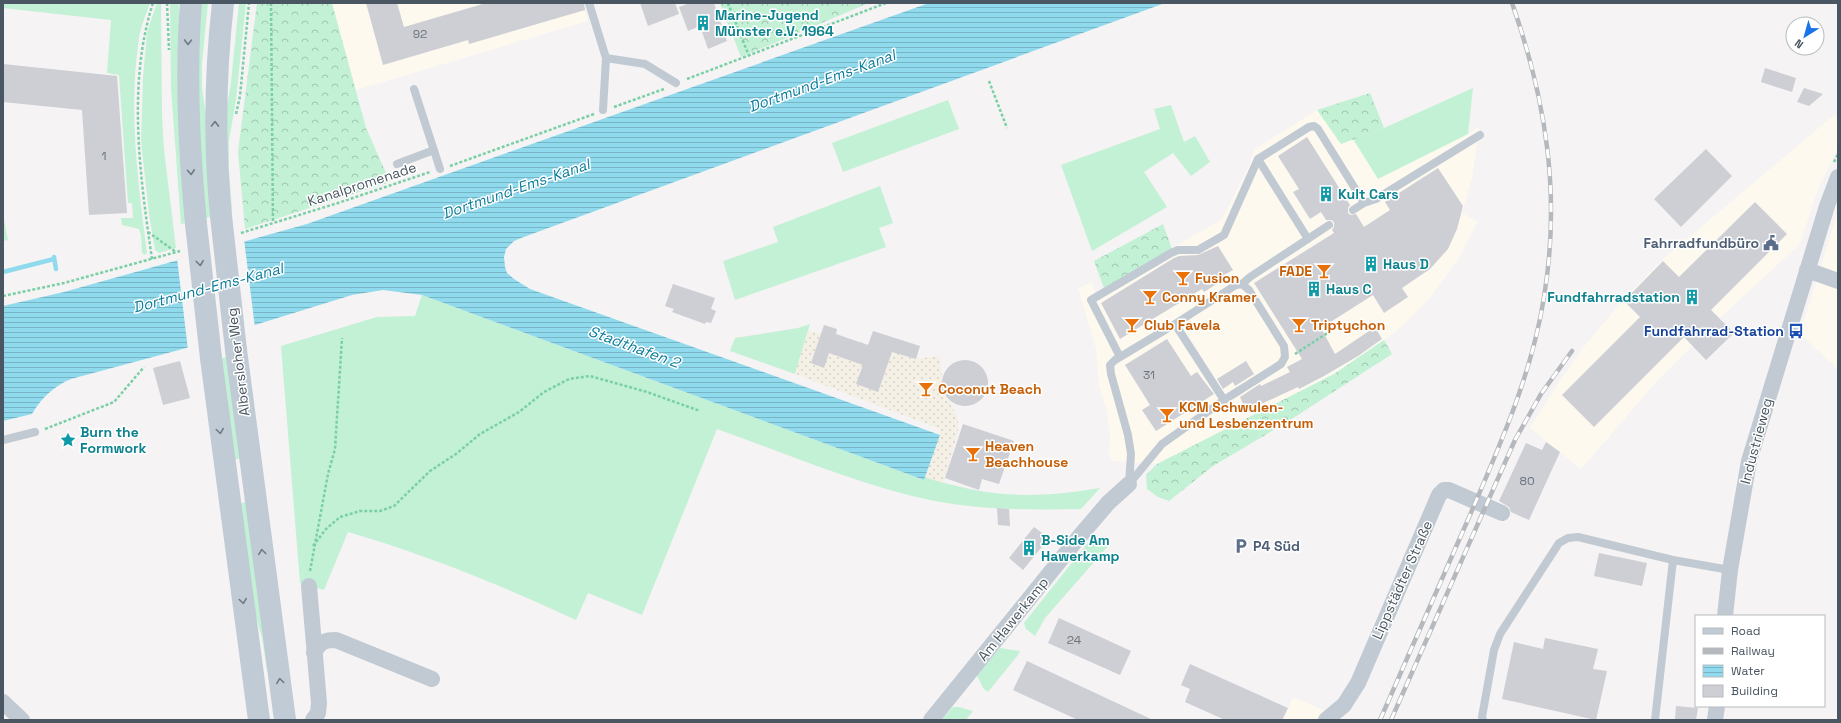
<svg xmlns="http://www.w3.org/2000/svg" width="1841" height="723" viewBox="0 0 1841 723" font-family="'Space Grotesk',sans-serif">
<style>
.commercial{fill:#fdf9ef}
.grass{fill:#c3f1d5}
.forest{fill:url(#forest-crowns)}
.sand{fill:url(#sand-dots)}
.water{fill:url(#water-rules)}
.pier{fill:#f5f3f3}
.lines{fill:none;stroke-linecap:round;stroke-linejoin:round}
.stream{stroke:#90daee;stroke-width:4.5}
.building{fill:#cdcfd5}
.path{stroke:#7ad0a6;stroke-width:2.5;stroke-dasharray:3 2;stroke-linecap:butt}
.service{stroke:#c1cad2;stroke-width:8}
.minor{stroke:#c1cad2;stroke-width:16}
.secondary{stroke:#c1cbd6;stroke-width:22}
.rail-casing{stroke:#b5b8bd;stroke-width:4.5}
.rail{stroke:#fff;stroke-width:3;stroke-dasharray:9;stroke-linecap:butt}
.secondary-bridge{stroke:#c1cbd6;stroke-width:22}
.oneway{stroke:#6e7984}
.labels{text-anchor:middle;stroke-width:3;stroke-linejoin:round;paint-order:stroke}
.number-label{font-size:12px;fill:#6b747e}
.culture-label{font-size:14px;font-weight:bold;fill:#0d838f;stroke:#fff;text-anchor:start}
.street-label{font-size:14px;fill:#4a5661;stroke:#fff}
.service-label{font-size:14px;font-weight:bold;fill:#4e5e75;stroke:#fff;text-anchor:end}
.food-label{font-size:14px;font-weight:bold;fill:#c56008;stroke:#fff;text-anchor:start}
.transit-label{font-size:14px;font-weight:bold;fill:#164399;stroke:#fff;text-anchor:end}
.water-label{font-size:15px;font-style:italic;fill:#0c7c9b;stroke:#fff}
</style>
<defs>
<pattern id="forest-crowns" width="20" height="18" patternUnits="userSpaceOnUse"><rect width="20" height="18" fill="#c3f1d5"/><path d="M2 6a3 3 0 1 1 6 0M12 15a3 3 0 1 1 6 0" fill="none" stroke="#a0c6b0"/></pattern>
<pattern id="sand-dots" width="8" height="8" patternUnits="userSpaceOnUse"><rect width="8" height="8" fill="#f5f0e5"/><path d="M2 2h.1M6 6h.1" fill="none" stroke="#d4d0c7" stroke-width="1.8" stroke-linecap="round"/></pattern>
<pattern id="water-rules" width="6" height="5" patternUnits="userSpaceOnUse"><rect width="6" height="5" fill="#90daee"/><path d="M0 2.5h6" fill="none" stroke="#78b4c4"/></pattern>
</defs>
<rect width="100%" height="100%" fill="#f5f3f3"/>
<path class="commercial" d="M332 3H583L588 21 356 90Z
M1317 110 1341 144 1353 139 1379 178 1468 134 1480 126 1472 178 1462 213 1478 221 1460 256 1430 298 1397 331 1334 374 1157 464 1112 461 1109 454 1110 434 1107 411 1099 386 1096 349 1078 288 1092 282 1095 293 1222 219 1248 168 1255 149Z
M1834 115 1838 120V147L1817 192 1800 244 1721 317 1658 380 1581 469 1530 428 1555 388 1582 349 1606 320 1638 284 1662 260Z
M1838 211V369L1800 334Z
M1293 697 1342 718 1340 720H1283Z"/>
<path class="grass" d="M3 3H150C146 14 141 26 139 38 128 110 138 182 147 253L145 255 142 253 141 235 139 229 122 225 121 218H133L132 203H128L119 75 107 73 111 20 3 8Z
M157 3H161L162 115 164 150 176 248 159 253 155 250 149 214 141 141 143 78 147 32Z
M170 3H179L187 223 181 224 171 88Z
M198 3H208L202 63V87L207 122 213 216 203 219 194 73Z
M239 3H246L236 100 229 140V169L232 210 227 211 224 126 231 82Z
M1473 88 1468 134 1378 179 1353 139 1384 128Z
M948 100 959 129 843 172 832 143Z
M1171 105 1184 142 1195 136 1210 162 1191 176 1173 153 1144 172 1167 207 1092 251 1061 165 1160 129 1154 109Z
M880 186 893 223 879 228 886 247 735 300 723 261 778 242 773 227Z
M3 214 8 240 3 241Z
M422 295 924 480 925 477C990 498 1033 499 1100 488L1081 509C1030 510 979 510 930 500 859 485 785 453 717 429L642 615 588 593 576 620C501 585 427 555 348 532L324 590 300 583 281 346 377 317 415 316Z
M810 324 795 374 730 351 735 338 798 328Z
M229 356 242 458 231 461 219 359Z
M247 501 271 670 267 671 262 638 248 589 237 505Z
M1099 540 1109 545 1045 618 1035 636 1026 629 1024 623 1082 550 1090 541Z
M1000 648 1020 651 1018 655 988 692 983 688 977 675Z
M953 707H959L973 711 966 720H941Z"/>
<path class="forest" d="M257 3H332L366 128 390 182 245 229 238 152Z
M720 3H869L741 57Z
M1370 93 1384 128 1341 144 1317 110Z
M1163 224 1172 249 1104 288 1094 261Z
M1384 340 1392 354 1287 422 1213 466 1169 501 1158 497 1147 489 1146 475 1157 464 1334 374Z"/>
<path class="sand" d="M808 331 869 344 916 359 940 356 943 389 958 418V432L943 483 925 477 940 435V429L795 374Z"/>
<path class="water" d="M929 3H1165L521 238 514 241 506 249 504 257 505 267 507 273 514 279 530 289 940 435 924 480 422 295 383 290 352 295 219 336 190 347 71 379C54 386 41 398 32 414L3 421V306L64 292 307 224Z"/>
<path class="pier" d="M244 239 255 328 220 338 207 344 188 350 177 258Z"/>
<g class="lines">
<path class="stream" d="M54 257 56 269
M3 272 54 259"/>
</g>
<path class="building" d="M366 3H397L404 27 486 3H584L585 10 469 44 468 40 383 65Z
M640 3H675L679 14 648 26Z
M690 3H714L727 41 708 49 700 26 688 31 679 7Z
M3 64 117 76 127 213 89 215 82 110 3 102Z
M1765 68 1796 78 1792 92 1761 82Z
M1804 88 1823 94 1809 106 1797 102Z
M1307 137 1350 205 1348 208V213L1351 215 1356 214 1364 227 1390 210 1385 202 1438 168 1463 206 1457 229 1448 249 1430 269 1402 288 1408 297 1384 313 1373 295 1321 328 1335 354 1375 327 1382 339 1358 356 1324 376 1299 389 1298 387 1246 411 1240 397 1260 384 1261 386 1290 372 1287 367 1302 359 1254 283 1334 233 1332 230 1334 227V222L1331 220H1326L1321 212 1310 219 1293 192 1299 189 1278 156Z
M1706 149 1732 176 1681 227 1654 199Z
M1755 202 1787 234 1711 310 1734 333 1706 360 1684 337 1594 427 1562 395 1640 317 1624 301 1663 261 1679 277Z
M1218 246 1233 270 1224 275 1226 278 1204 292 1202 289 1120 339 1101 303 1174 258 1179 256 1198 255Z
M673 284 715 298 711 309 716 311 711 323 706 322 705 324 672 312 674 309 665 306Z
M824 325 837 329 836 334 868 345 873 331 920 346 916 359 892 352 878 392 856 384 863 365 829 353 824 368 811 363Z
M1167 339 1191 376 1197 372 1214 394 1156 431 1142 410 1150 405 1125 365Z
M942 383a23 23 0 1 1 46 0a23 23 0 1 1-46 0Z
M180 361 190 398 163 405 153 368Z
M1246 361 1254 374 1235 386 1233 382 1223 389 1217 379Z
M963 424 1014 441 999 484 982 479 979 490 945 478Z
M1546 442 1560 452 1529 520 1511 512 1509 507 1499 501 1526 443 1542 450Z
M997 508 1009 509 1010 526 998 525Z
M1034 527 1049 538 1023 570 1009 558Z
M1599 553 1647 563 1642 586 1594 576Z
M1059 618 1131 651 1120 675 1048 643Z
M1545 638 1598 649 1593 669 1607 671 1596 720 1502 699 1514 642 1543 649Z
M1027 661 1153 720H1078L1013 690Z
M1190 664 1288 708 1282 720H1225L1185 702 1190 689 1181 685Z
M1676 706 1698 708 1696 720H1675Z"/>
<g class="lines">
<path class="path" d="M167 3 169 50
M271 3 273 223
M728 3 749 56
M687 79 886 3
M989 81 1007 128
M614 107 664 89
M236 114 240 96 249 3
M1834 162 1838 154
M450 166 594 114
M148 232 176 252
M241 233 338 203 430 172
M152 259C140 177 127 83 153 3
M3 296 64 283 180 251
M1295 354 1329 332 1325 325
M45 429 114 402 144 367
M313 546 326 529 340 517 360 511H380L394 506 430 471 456 454 480 434 519 412 544 392 569 379 590 376 647 392 700 411
M310 571 328 474 335 449 342 338"/>
<path class="service" d="M589 3 606 58 603 110
M606 58 645 64 676 83
M414 89 440 169
M1258 159 1308 239
M397 164 434 150
M1353 210 1364 203 1376 199 1480 135
M1175 324 1224 400
M1120 357 1091 300 1171 253 1178 250H1198L1224 235 1258 159 1309 127 1314 126 1318 129 1364 203
M3 440 35 432
M1129 484 1131 454 1128 435 1111 374 1110 365 1115 360 1175 324 1236 285 1242 284 1250 277 1329 225
M1129 484 1162 444 1224 400 1281 364 1285 357 1284 346 1249 290 1242 284
M1673 560 1730 570
M1483 720 1482 717 1494 650 1500 634 1559 543 1568 538 1578 537 1673 560 1655 720"/>
<path class="minor" d="M1807 270 1838 281
M309 586 319 703 318 713 313 720
M1725 616 1730 570 1749 461 1827 206 1838 177
M314 653C320 642 324 640 336 640L432 679
M3 702 22 720
M931 720 1079 537 1108 503 1129 484
M1326 720 1344 705 1358 683 1439 495 1444 490H1449L1502 513
M1715 720 1717 706"/>
<path class="secondary" d="M191 3C185 77 189 150 196 224
M221 216C214 145 215 74 223 3
M236 350 285 720
M211 358 259 720"/>
<defs>
<path id="rail" d="M1380 720C1410 652 1440 584 1470 515 1500 445 1532 374 1544 297 1561 194 1546 100 1512 3
M1391 720 1515 440 1541 394 1572 351"/>
</defs>
<use href="#rail" class="rail-casing"/>
<use href="#rail" class="rail"/>
<path class="secondary-bridge" d="M221 216 236 350
M196 224 211 358"/>
</g>
<defs><path id="oneway-chevron" d="M-2-3.5L2.5 0L-2 3.5" fill="none" stroke-width="1.6" stroke-linecap="round" stroke-linejoin="round"/></defs>
<g class="oneway">
<use href="#oneway-chevron" transform="translate(188 42) rotate(91)"/>
<use href="#oneway-chevron" transform="translate(215 124) rotate(-89)"/>
<use href="#oneway-chevron" transform="translate(191 172) rotate(86)"/>
<use href="#oneway-chevron" transform="translate(200 263) rotate(83)"/>
<use href="#oneway-chevron" transform="translate(220 431) rotate(82)"/>
<use href="#oneway-chevron" transform="translate(262 552) rotate(-98)"/>
<use href="#oneway-chevron" transform="translate(243 601) rotate(82)"/>
<use href="#oneway-chevron" transform="translate(280 681) rotate(-98)"/>
</g>
<defs>
<symbol id="building-bare" viewBox="-9 -9 18 18"><path d="M-4-6H4V6H1V3H-1V6H-4ZM-2.5-4.3h1.7v1.8h-1.7ZM.8-4.3h1.7v1.8H.8ZM-2.5-1h1.7V.8h-1.7ZM.8-1h1.7V.8H.8Z" fill="#0f9aa8" stroke="#fff" stroke-width="2.5" paint-order="stroke"/></symbol>
<symbol id="civic-bare" viewBox="-9 -9 18 18"><path d="M-.6-6.5H3V-4.5H.6V-3L4-1V1h2V6H-6V1h2V-1L-.6-3ZM-1.2 2.5V6h2.4V2.5Z" fill="#5c6f8a" stroke="#fff" stroke-width="2.5" paint-order="stroke"/></symbol>
<symbol id="bar-bare" viewBox="-9 -9 18 18"><path d="M-6-5H6L.8 .8V4.5H3.5V6h-7V4.5H-.8V.8Z" fill="#e8710a" stroke="#fff" stroke-width="2.5" paint-order="stroke"/></symbol>
<symbol id="bus-bare" viewBox="-9 -9 18 18"><path d="M-5-6H5V4H4V6H2V4H-2V6H-4V4H-5ZM-3.5-4V0h7V-4ZM-3.5 1.2v1.5H-2V1.2ZM2 1.2v1.5H3.5V1.2Z" fill="#1a4fb4" stroke="#fff" stroke-width="2.5" paint-order="stroke"/></symbol>
<symbol id="sight-bare" viewBox="-9 -9 18 18"><path d="M0-6L1.8-2.2L6-1.7L2.9 1.2L3.7 5.4L0 3.3L-3.7 5.4L-2.9 1.2L-6-1.7L-1.8-2.2Z" fill="#0f9aa8" stroke="#fff" stroke-width="2.5" paint-order="stroke"/></symbol>
<symbol id="parking-bare" viewBox="-9 -9 18 18"><path d="M-3.5-5.5H1a3.5 3.5 0 0 1 0 7H-1V5.5H-3.5ZM-1-3.4V-.6H.8a1.4 1.4 0 0 0 0-2.8Z" fill="#5c6f8a" stroke="#fff" stroke-width="2.5" paint-order="stroke"/></symbol>
</defs>
<g fill-rule="evenodd">
<use href="#building-bare" x="692" y="12" width="22" height="22"/>
<use href="#building-bare" x="1315" y="183" width="22" height="22"/>
<use href="#civic-bare" x="1760" y="232" width="22" height="22"/>
<use href="#building-bare" x="1360" y="253" width="22" height="22"/>
<use href="#bar-bare" x="1313" y="260" width="22" height="22"/>
<use href="#bar-bare" x="1172" y="267" width="22" height="22"/>
<use href="#building-bare" x="1303" y="278" width="22" height="22"/>
<use href="#bar-bare" x="1139" y="286" width="22" height="22"/>
<use href="#building-bare" x="1681" y="286" width="22" height="22"/>
<use href="#bar-bare" x="1121" y="314" width="22" height="22"/>
<use href="#bar-bare" x="1288" y="314" width="22" height="22"/>
<use href="#bus-bare" x="1785" y="320" width="22" height="22"/>
<use href="#bar-bare" x="915" y="378" width="22" height="22"/>
<use href="#bar-bare" x="1156" y="404" width="22" height="22"/>
<use href="#sight-bare" x="57" y="429" width="22" height="22"/>
<use href="#bar-bare" x="962" y="443" width="22" height="22"/>
<use href="#parking-bare" x="1230" y="535" width="22" height="22"/>
<use href="#building-bare" x="1018" y="537" width="22" height="22"/>
</g>
<g class="labels">
<g class="number-label">
<text x="420" y="38">92</text>
<text x="104" y="160">1</text>
<text x="1149" y="379">31</text>
<text x="1527" y="485">80</text>
<text x="1074" y="644">24</text>
</g>
<g class="culture-label">
<text x="715" y="20">Marine-Jugend<tspan x="715" dy="16">Münster e.V. 1964</tspan></text>
<text x="1338" y="199">Kult Cars</text>
<text x="1383" y="269">Haus D</text>
<text x="1326" y="294">Haus C</text>
<text x="1680" y="302" text-anchor="end">Fundfahrradstation</text>
<text x="80" y="437">Burn the<tspan x="80" dy="16">Formwork</tspan></text>
<text x="1041" y="545">B-Side Am<tspan x="1041" dy="16">Hawerkamp</tspan></text>
</g>
<g class="street-label">
<text transform="translate(362 184) rotate(-18)" y="5">Kanalpromenade</text>
<text transform="translate(238 362) rotate(-97)" y="5">Albersloher Weg</text>
<text transform="translate(1756 441) rotate(-75)" y="5">Industrieweg</text>
<text transform="translate(1402 580) rotate(-66)" y="5">Lippstädter Straße</text>
<text transform="translate(1013 619) rotate(-51)" y="5">Am Hawerkamp</text>
</g>
<g class="service-label">
<text x="1759" y="248">Fahrradfundbüro</text>
<text x="1253" y="551" text-anchor="start">P4 Süd</text>
</g>
<g class="food-label">
<text x="1312" y="276" text-anchor="end">FADE</text>
<text x="1195" y="283">Fusion</text>
<text x="1162" y="302">Conny Kramer</text>
<text x="1144" y="330">Club Favela</text>
<text x="1311" y="330">Triptychon</text>
<text x="938" y="394">Coconut Beach</text>
<text x="1179" y="412">KCM Schwulen-<tspan x="1179" dy="16">und Lesbenzentrum</tspan></text>
<text x="985" y="451">Heaven<tspan x="985" dy="16">Beachhouse</tspan></text>
</g>
<g class="transit-label">
<text x="1784" y="336">Fundfahrrad-Station</text>
</g>
<g class="water-label">
<text transform="translate(822 81) rotate(-20)" y="5">Dortmund-Ems-Kanal</text>
<text transform="translate(516 189) rotate(-19)" y="5">Dortmund-Ems-Kanal</text>
<text transform="translate(208 288) rotate(-15)" y="5">Dortmund-Ems-Kanal</text>
<text transform="translate(634 347) rotate(20)" y="5">Stadthafen 2</text>
</g>
</g>
<rect width="1841" height="723" fill="none" stroke="#4a5661" stroke-width="8"/>
<rect x="1695" y="615" width="130" height="92" fill="#ffffff" stroke="#b7bbc0"/>
<rect x="1703" y="628" width="20" height="6" fill="#c1cbd6" stroke="#b7bbc0"/>
<text x="1731" y="635" font-size="12" fill="#4a5661">Road</text>
<rect x="1703" y="648" width="20" height="6" fill="#b5b8bd" stroke="#b7bbc0"/>
<text x="1731" y="655" font-size="12" fill="#4a5661">Railway</text>
<rect x="1703" y="665" width="20" height="12" fill="url(#water-rules)" stroke="#b7bbc0"/>
<text x="1731" y="675" font-size="12" fill="#4a5661">Water</text>
<rect x="1703" y="685" width="20" height="12" fill="#cdcfd5" stroke="#b7bbc0"/>
<text x="1731" y="695" font-size="12" fill="#4a5661">Building</text>
<g transform="translate(1805 36) rotate(217)"><circle r="19" fill="#ffffff" stroke="#b7bbc0"/>
<path d="M0-3L7 15L0 10L-7 15Z" fill="#1a73e8"/>
<text y="-6" font-size="11" font-weight="bold" text-anchor="middle" fill="#4a5661">N</text>
</g>
</svg>
